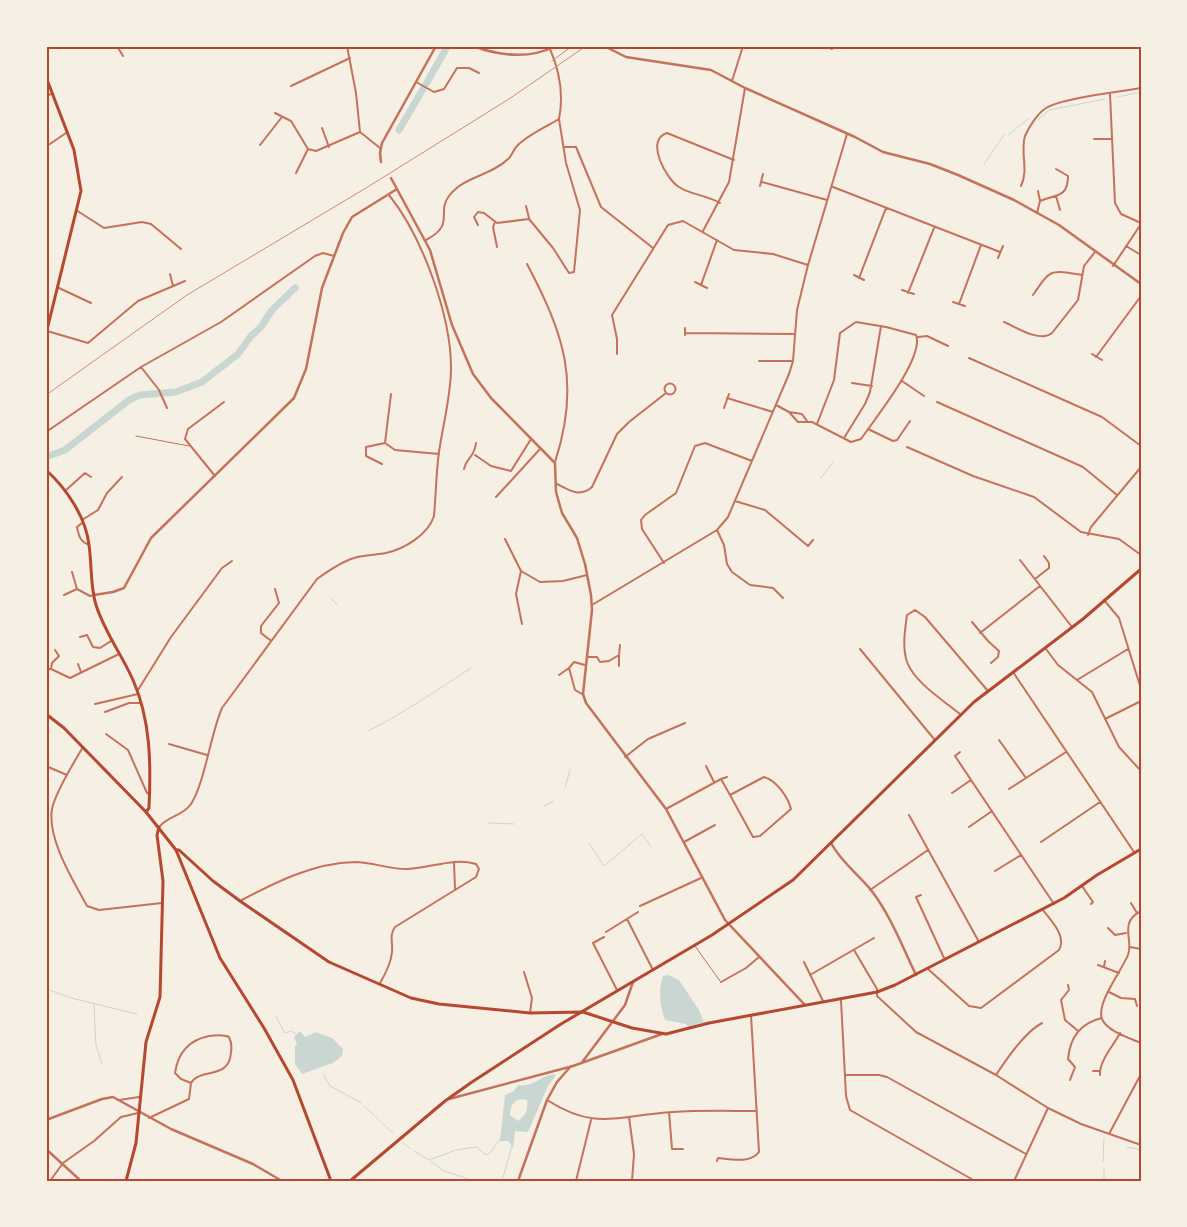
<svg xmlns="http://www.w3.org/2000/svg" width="1187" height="1227" viewBox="0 0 1187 1227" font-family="'DejaVu Sans',sans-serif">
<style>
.water{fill:#c9d6d2;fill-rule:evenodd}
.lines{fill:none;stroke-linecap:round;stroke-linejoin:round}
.stream{stroke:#c9d6d2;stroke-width:1}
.river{stroke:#c9d6d2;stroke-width:7}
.service{stroke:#c5725c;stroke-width:1}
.minor{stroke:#c5725c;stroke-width:2}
.tertiary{stroke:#c5725c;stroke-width:2.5}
.secondary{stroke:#b5482f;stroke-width:3}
.primary{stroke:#b5482f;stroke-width:3}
.rail{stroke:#cf8b77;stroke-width:1}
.neatline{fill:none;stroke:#b5482f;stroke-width:2}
</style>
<rect width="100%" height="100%" fill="#f6efe4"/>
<path class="water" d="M668 975 679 980 699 1010 704 1022 688 1027 686 1024 665 1020C660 1007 658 989 663 976Z
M300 1031 305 1037 316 1032 332 1038 343 1049 342 1056 333 1063 302 1074 295 1064V1046L297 1044 294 1037Z
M553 1074 556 1075 548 1086 528 1132 515 1131 513 1149 509 1141H500L505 1095 514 1091 518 1085C533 1087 539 1077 553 1074ZM522 1099 527 1100C529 1109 525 1116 518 1121L510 1115C511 1104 513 1101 522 1099Z"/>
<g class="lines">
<path class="stream" d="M1117 97 1141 92
M1038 120 1049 110 1105 99
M1008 135 1028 119
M984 164 1004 135
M821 478 833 462
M331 598 337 605
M368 731C404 713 437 690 471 668
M565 788 570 770
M544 806 553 801
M489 823 514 824
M589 843 604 866 642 834 651 847
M46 989 75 999 137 1014
M94 1005 96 1045 102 1064
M276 1017 285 1033 291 1031 296 1034
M323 1074 330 1086 361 1103
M364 1106 393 1133
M403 1143 411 1149
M1127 1147 1141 1150
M414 1151 429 1160 456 1150 476 1147 486 1155 491 1152 500 1139
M430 1161 444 1171 475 1181
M1103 1162 1104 1138
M1104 1168V1181
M502 1181 512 1146"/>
<path class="river" d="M426 84 447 47
M399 130 423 89
M46 457 65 450 129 400 140 395 176 392 202 382 238 354 251 336 261 327 272 310 295 288"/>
<path class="service" d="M136 436 189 446
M695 946 720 981"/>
<path class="minor" d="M117 46 123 56
M347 46 356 93 360 132 380 148
M826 46 832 49
M732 81 743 46
M416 82 434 92 444 89 457 68H469L479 73
M291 86 350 58
M1110 94 1115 203 1121 214 1141 223
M46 96 51 94
M275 113 291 121 308 149 316 151 360 132
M322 128 329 147
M1094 139H1112
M260 145 282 117
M47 146 66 133
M564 147H576L601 207 653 248
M296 173 308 149
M762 182 827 200
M760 186 763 174
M1021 186C1029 170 1020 153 1025 136 1029 127 1037 114 1046 108 1062 98 1119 92 1141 88
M833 187 1000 252
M1038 191 1040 201
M1056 196 1060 210
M720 203C707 195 691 195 679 187 667 180 644 140 667 133L734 160
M526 206 529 218
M76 210 104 228 142 222 151 224 181 249
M1037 213 1040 201C1056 194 1068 198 1068 176L1056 169
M495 222 493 227 497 247
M478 225 474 217 478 212 484 213 497 223 529 219 553 248 569 273 574 272 580 210 566 163 559 119
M703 231 729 182 745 88
M426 240C456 224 436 213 449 196 464 176 491 176 508 159 512 156 513 150 517 146 527 135 546 127 559 119 564 94 560 72 550 49
M1126 246 1141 255
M998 258 1003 246
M527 264C564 334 581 383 555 462
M1113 266 1141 224
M170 274 173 286
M854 275 864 280
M859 278 886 208
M695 282 707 288
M701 285 717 240
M59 288 91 303
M902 290 914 294
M908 293 934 228
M1033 295C1051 268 1050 270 1082 275
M953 302 965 306
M959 304 981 245
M1004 322C1016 327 1040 343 1052 333L1078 300 1084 266 1095 252
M47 331 88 343 138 301 185 281
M685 333 794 334
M685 335V328
M918 337 927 336 948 346
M617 354V339L612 315 668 225 683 221 734 250 773 254 808 265
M1092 354 1102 360
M1096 357 1141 296
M969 358 1102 417 1141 446
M759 361H793
M141 367 159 390 167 408
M902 381 924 396
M852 383 872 386
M664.5 389a5.5 5.5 0 1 1 11 0a5.5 5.5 0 1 1-11 0Z
M727 398 773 412
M937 402 1083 467 1117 495
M776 405 789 412 798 422H812L851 442 861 439C874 420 925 357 916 335L886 327 856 322 840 333 834 380 817 424
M724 408 729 394
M789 412 802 414 807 421
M868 429 893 441 897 440 910 421
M46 432 141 367 221 322 315 256 323 253 334 256
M844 438 865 404 870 392 881 326
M385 443 395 450 439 454
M907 447 973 476 1034 497 1081 532 1119 539 1141 555
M475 455 491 466 511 471 531 439
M382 464 366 456V447L385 443 391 394
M464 469C467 456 474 459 476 443
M215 476 185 439 188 429 224 402
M557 484C569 490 580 498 592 487L617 434 629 422 666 393
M65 491 85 473 91 477
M46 494V508
M496 497 540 449
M735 501 765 510 808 546 813 540
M82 520 98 510 107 493 122 477
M82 523 77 527C79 537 80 541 89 545
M717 530 724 545 727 564 732 572 750 585 773 588 783 598
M1088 535 1091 527 1141 467
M505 539 521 571 516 594 522 624
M1020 560 1072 627
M664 563 642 529 641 520 645 515 676 493 695 446 705 443 752 461
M521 571 540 582 563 581 587 575
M72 572 77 589
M1035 579 1049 568V563L1044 556
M64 595 77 589 90 596 94 595
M1104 600 1119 618 1141 689
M592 605 717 530 728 517 789 374 793 361 797 310 808 265 847 134
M972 622 988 641 999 651 998 657 991 663
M980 633 1040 586
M80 637 87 635 93 647 100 648 111 641
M270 640 261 633V626L279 603 275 589
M860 649 934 739
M1046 649 1058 665 1092 692 1119 747 1141 771
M587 657H597L600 662 609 661 619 655 620 645
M78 664 81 672
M619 666V655
M46 669H51L70 678 119 654
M51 669 52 663 59 656 55 650
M1013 672 1134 852
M559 675 569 668
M1077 680 1128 649
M138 690 171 637 222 568 232 561
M582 694 575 690 569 668 574 662 585 665
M95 704 138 694
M46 707V711
M105 712 129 703H140
M960 714C943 700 915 683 907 662 902 647 905 630 907 615L915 610 925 617 988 691
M1105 719 1141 701
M106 734 128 750 147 793 150 794
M999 740 1026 778 1066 752
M169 744 207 755
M83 747C74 762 55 793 52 809 47 839 73 880 87 906L99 910 162 903
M960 752 955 756 1054 904
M625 757 648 739 685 723
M46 766 67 775
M706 766 714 782
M721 779 727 777
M1009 789 1026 778
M952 793 971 780
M666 809 721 779 730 795 764 777C776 780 788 797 791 809L760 836 753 837 730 795
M909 815 979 942
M160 826C168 816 183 816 191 804 205 782 210 736 222 708L317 579C328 571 341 562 354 558 364 555 376 555 386 553 404 549 428 535 434 516 436 495 436 473 439 452 443 424 451 396 451 368 451 315 422 236 389 195
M969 827 992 811
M684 842 715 825
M1041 842 1100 802
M454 862 455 889
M995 871 1021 855
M1082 886 1093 902 1091 904
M870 890 928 850
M921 895 916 897 944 958
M240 901C276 882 313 863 355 862 373 862 391 870 408 869 431 868 454 857 476 864L479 869 476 877 395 927C389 935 393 943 392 952 391 963 386 973 380 983
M1131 903 1137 913
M640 906 701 878
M1141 911C1118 923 1134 940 1128 955 1122 970 1096 1003 1102 1019 1107 1031 1129 1038 1141 1043
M627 919 653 970
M1108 928 1115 935 1126 933
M606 932 638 912
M604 937 593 943 617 990
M1130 947 1141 949
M854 950 877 989V996L916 1032 996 1075 1048 1108 1081 1124 1141 1145
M804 962 823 1001
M1098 965 1119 973
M1104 967 1105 961
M928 969 969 1006 981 1008 1059 950C1067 936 1051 921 1043 910
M524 972 532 998 530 1013
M810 975 874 938
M721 982 746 968 759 957
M1068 985 1069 990 1061 1000 1065 1020 1077 1030
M1109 992 1121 998 1135 999 1137 1006
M841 1000 846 1096 850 1110 975 1181
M1093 1071H1099
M845 1075H879L887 1077 1026 1154
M996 1075C1007 1058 1025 1032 1042 1023
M1100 1075C1099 1061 1114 1045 1120 1033
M1070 1080 1075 1067 1068 1059C1070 1037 1080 1023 1102 1018
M119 1100 139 1097
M547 1100C597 1132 619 1115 673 1112 700 1110 729 1111 757 1111
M669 1112 672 1149H683
M629 1117 634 1154 632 1181
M149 1118 189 1099 191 1083 181 1079 175 1073C178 1052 189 1040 209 1036 216 1035 223 1034 229 1037 231 1041 232 1046 231 1052 230 1080 199 1068 191 1083
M1109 1134 1141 1074
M717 1161 718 1158C730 1159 750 1164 759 1152L751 1015
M50 1181 63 1163 94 1141 121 1117 138 1113
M576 1181 591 1120
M1014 1181 1048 1108"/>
<path class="tertiary" d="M473 46C500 56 530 59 556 46
M604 46 626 57 711 70 745 88 855 137 883 152 930 164 958 175 1014 200 1059 225 1141 284
M381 162 380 153 382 143 436 46
M391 178 430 250 452 325 473 374 491 398 555 463 556 492 562 513 577 538 585 564 591 595 592 610 583 694 586 703 666 809 725 920 805 1005
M94 595 113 592 124 588 151 538 294 398 306 369 322 288 343 233 352 217 397 189
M831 843C841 862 858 874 871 890 891 916 902 946 916 975
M583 1061 625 1005 633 982
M449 1099 573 1066 662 1034
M46 1120 102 1099 113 1097 171 1129 253 1164 282 1181
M46 1149 81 1181
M518 1181 547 1100 557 1082 571 1066"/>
<path class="secondary" d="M46 77 74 150 81 191 46 334
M46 470C66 488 86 517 89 545 92 566 90 585 96 605 105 633 122 655 133 680 151 721 151 765 149 808L146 812
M176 850H179L213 881 240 901 329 962 411 998 439 1004 530 1013 583 1012 632 1028 666 1034 709 1023 877 992 895 985 1064 898 1097 875 1141 849
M126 1181 136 1143 146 1042 160 997 163 881 157 835 159 827"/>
<path class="primary" d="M46 714 64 728 146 812 176 850 220 958 264 1028 293 1080 331 1181
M350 1181 445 1101 472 1082 561 1024 712 935 793 880 974 702 1083 619 1141 569"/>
<path class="rail" d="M552 61 572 46
M46 395 187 295 366 188 509 99 586 46"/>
</g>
<rect width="1187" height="1227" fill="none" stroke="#f6efe4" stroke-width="95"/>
<rect x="48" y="48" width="1092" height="1132" class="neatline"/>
</svg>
